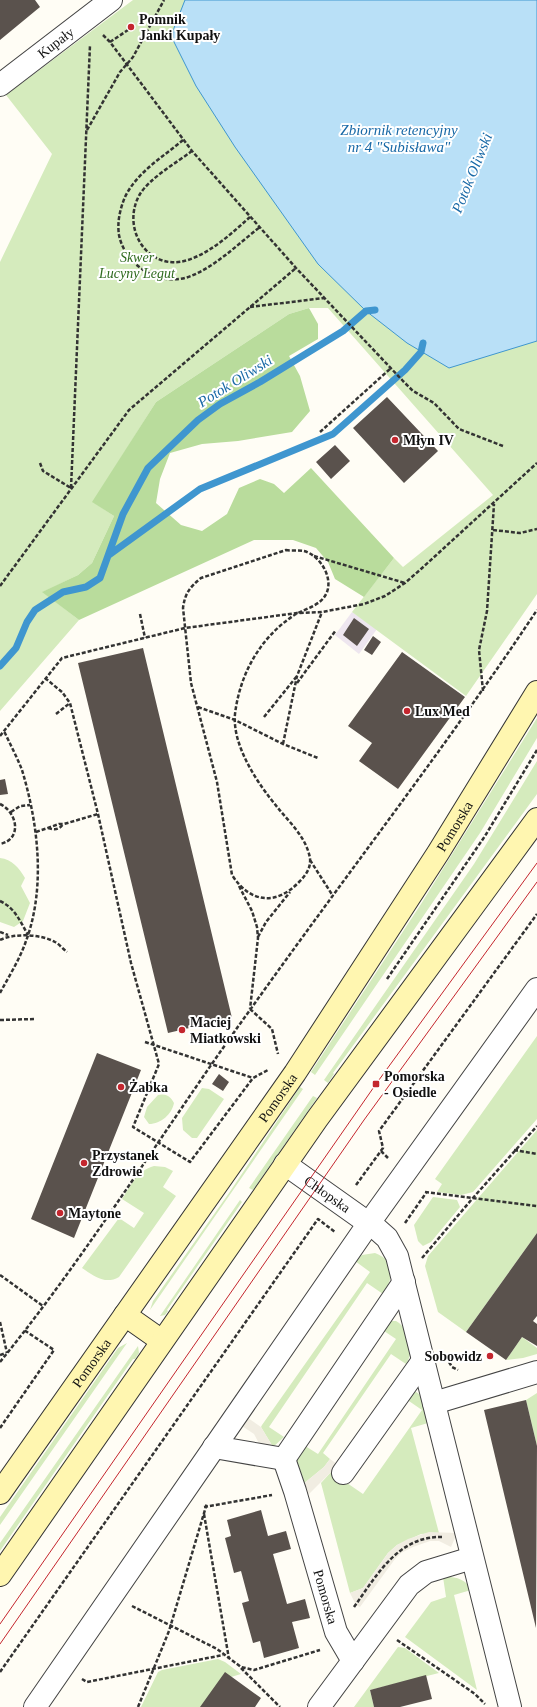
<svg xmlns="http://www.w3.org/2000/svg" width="537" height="1707" viewBox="0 0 537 1707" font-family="'Times New Roman',serif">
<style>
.industrial{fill:#eee6ef}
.green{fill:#d5ebbd}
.forest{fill:#b9dc9c}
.plaza{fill:#f1ede2}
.water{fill:#b9e0f7;stroke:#3f96cf}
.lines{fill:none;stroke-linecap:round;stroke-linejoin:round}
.stream{stroke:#3f96cf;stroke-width:7}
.building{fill:#5a524d}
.street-casing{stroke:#444;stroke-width:24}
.secondary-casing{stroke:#333;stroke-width:24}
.path{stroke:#333;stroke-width:2.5;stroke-dasharray:4 2;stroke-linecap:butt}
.street{stroke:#fff;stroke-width:22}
.secondary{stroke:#fff6b0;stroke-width:22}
.tram{stroke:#c4262e;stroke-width:1}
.poi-dot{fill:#c4262e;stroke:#fff;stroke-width:1.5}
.labels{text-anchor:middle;stroke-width:4;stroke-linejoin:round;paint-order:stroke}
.poi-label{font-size:14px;font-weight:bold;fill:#111;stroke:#fff;text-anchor:start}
.street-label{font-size:14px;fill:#111;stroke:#fff}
.park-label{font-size:14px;font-style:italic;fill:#2f6b1f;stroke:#fff}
.water-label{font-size:15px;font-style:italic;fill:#1768a6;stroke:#fff}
</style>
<rect width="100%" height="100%" fill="#fffdf5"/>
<path class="industrial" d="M352 612 377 629 359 654 335 635Z"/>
<path class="green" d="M133 0H537V594L466 696 352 612 394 558 403 567 493 495 328 308H309L289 314 156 402 93 502 114 516 92 563 78 575 43 592 79 620 0 711V262L52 154 6 95Z
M537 718V738L480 833 315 1075 311 1072 421 904Z
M537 761V794L333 1073 334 1074 328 1083 324 1080 474 864Z
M0 858C12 859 19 868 25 878L21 886 30 903 23 921 14 927 0 922Z
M537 1036V1119L473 1192 461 1195 437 1192 442 1184 435 1179Z
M300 1087 303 1089 150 1310 153 1301 229 1193Z
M202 1088 209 1089 224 1099 197 1138H192L183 1130 182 1118Z
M158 1095C165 1093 171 1096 174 1103 172 1114 161 1124 149 1124L144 1117 147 1107Z
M313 1096 317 1098 253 1190 249 1188Z
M537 1130V1233L466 1332 438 1312 425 1266 428 1256Z
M154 1166 165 1167 173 1171 163 1187 176 1196 119 1277C105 1285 94 1276 82 1268L119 1218 134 1228 144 1213 122 1199C132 1184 137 1171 154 1166Z
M433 1197 457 1200 460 1207 431 1242 423 1246 418 1241 414 1225Z
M240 1200 242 1202 167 1310 168 1311 165 1315 160 1316Z
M375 1253C396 1261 394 1277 383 1294L367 1283 269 1427 284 1437 273 1447 261 1427 262 1425 370 1272 355 1261 362 1255Z
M391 1321H396C409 1328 415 1352 406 1364L391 1354 323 1453 330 1459 324 1467 302 1485 296 1457 302 1444 318 1454 396 1339 381 1329 384 1324Z
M522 1337 537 1348V1354L523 1358 506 1360Z
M127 1343 0 1525V1517L118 1348Z
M138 1346 139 1353 135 1359H133L0 1551V1543Z
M413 1391C425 1393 426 1413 428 1423L411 1428 439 1533 421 1534 397 1545 388 1553 363 1588 350 1593 321 1483 331 1472 363 1494 422 1410 406 1399Z
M537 1393V1446L526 1400Z
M443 1577C453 1576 467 1579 471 1590L454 1595 477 1690 405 1637 431 1602 446 1597Z
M398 1647 405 1648 439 1673 370 1690 374 1707H354Z
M218 1659 225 1662 241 1674 221 1680 201 1707H141L158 1672 162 1670Z"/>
<path class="forest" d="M309 308 318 324V339L289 356 300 376 310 411 292 432 238 441 202 444 170 453 160 479 156 503 181 525 202 531 227 514 239 488 260 479 274 484 284 493 311 468 394 558 364 597 335 579 328 562 316 548 293 540H254L79 620 42 592 78 575 92 563 114 516 92 502 156 402 289 314Z"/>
<path class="plaza" d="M245 1416 261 1427 273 1447 262 1449 254 1434 242 1426Z
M330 1459 337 1464 331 1472 305 1498 302 1485 324 1467Z
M429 1532 457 1533 451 1547 439 1541H430L413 1547 401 1553 395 1559 360 1607 356 1605 350 1593 363 1588 388 1553 397 1545 408 1539Z"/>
<path class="water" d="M185 0H537V341L449 368 407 343 366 311 318 264 235 147 196 86 173 40 174 28Z"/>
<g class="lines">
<path class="stream" d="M109 555 200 489 333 434 405 370 421 352 423 343
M0 666 16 648 27 622 35 610 63 592 86 587 100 578 123 514 148 468 198 420 220 404 260 382 343 331 366 311 375 310"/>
</g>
<path class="building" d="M0 0H35L40 7 0 40Z
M387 397 438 451 404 483 353 428Z
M335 445 350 461 331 479 316 462Z
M354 618 369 629 357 646 343 635Z
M373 636 381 642 372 655 364 650Z
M143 648 232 1018 168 1033 78 663Z
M402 652 465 697 398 789 359 761 372 743 348 726Z
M5 779 8 794 0 795V780Z
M97 1053 141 1070 74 1238 31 1219Z
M219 1074 229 1082 223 1091 212 1084Z
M537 1233V1316L533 1321 537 1324V1346L522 1337 506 1360 466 1332Z
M526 1400 537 1446 536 1628 484 1410Z
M261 1510 268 1536 286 1531 291 1549 273 1554 287 1604 305 1599 310 1618 292 1622 299 1648 264 1658 260 1641 253 1643 242 1603 249 1601 241 1571 234 1573 225 1538 231 1536 227 1520Z
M225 1672 261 1698 255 1707H200Z
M426 1675 432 1699 400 1707H374L370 1690Z"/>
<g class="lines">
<defs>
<g id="street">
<path id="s1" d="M0 85 111 0"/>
<path id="s2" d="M285 1164 378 1230 387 1238 397 1256 510 1707"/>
<path d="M434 1403 537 1372"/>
<path d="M214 1447 284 1459"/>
<path d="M284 1459 404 1282"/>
<path id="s3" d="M284 1459 295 1491 336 1632 353 1661"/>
<path d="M343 1473 422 1362"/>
<path d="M35 1707 369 1223 537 989"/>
<path d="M319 1707 409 1585 426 1572 472 1558"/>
</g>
<g id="secondary">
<path d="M125 1315 162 1341"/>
<path id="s4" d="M0 1493 295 1073 438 853 537 692"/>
<path d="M0 1575 317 1119 537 819"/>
</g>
</defs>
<use href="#street" class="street-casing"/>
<use href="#secondary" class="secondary-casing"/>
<path class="path" d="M103 35 110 42 192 151 296 268 403 381 413 391 434 403 459 429 503 446
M110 42 128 30
M87 130 120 72 133 57 164 0
M183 140C163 157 137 172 125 197 120 209 117 222 119 235 125 266 161 288 191 276 216 266 238 244 260 227
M192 151C176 163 150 178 140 194 120 228 148 273 188 260 212 252 232 233 250 217
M250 307 324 298
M320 432 391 368
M40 463 43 471 71 488
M71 488 90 45
M493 530 520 533 537 529
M286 550C291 551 298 550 304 551 319 555 333 576 327 592 322 605 307 608 296 614 261 636 240 673 235 714 232 746 258 784 278 808 290 823 306 837 310 858 311 868 306 875 299 882 276 906 250 903 232 875L217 782 191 683 183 608C185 593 190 587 201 578Z
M314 556 405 583
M0 586 129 410 296 268
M140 614 145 638
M45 678 62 692 70 703 98 814 131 963 159 1064 133 1127 190 1162 253 1078 268 1070
M297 683 336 630
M483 691 479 650 487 611 494 504
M198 707 235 720 283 744 318 758
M56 714 70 703
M264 717 297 676
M0 736 62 658 185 628 297 613 322 612 364 604 385 596 405 583 421 569 537 463
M283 744 297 676 322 612
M0 804C17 812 23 839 0 844
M11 812 20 806 30 805
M48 828C55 830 59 830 63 824
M36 832 59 824H64L98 814
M310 860 333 896
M239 886 252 911 257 927 258 938 250 1009
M0 901C15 908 20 921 28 935
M0 932 8 935
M258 937 266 922 290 892
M0 940C14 933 41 934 55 942 59 944 63 949 67 952
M387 979 485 836 537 750
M0 993C9 976 20 959 26 941 46 887 38 823 22 770 17 757 10 744 4 731
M250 1009 272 1029 278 1054
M0 1020 35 1019
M145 1042 253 1078
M514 1150 537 1154
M381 1151 388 1158
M356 1185 383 1148 379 1131 537 914
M425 1192 537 1206
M405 1223 426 1193
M422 1258 472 1199 537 1126
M0 1275 43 1306
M0 1322 7 1353
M0 1355 6 1353
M0 1362C91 1250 166 1126 250 1010 345 876 446 747 537 610
M449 1362 452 1367 458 1370
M0 1428 54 1350 24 1330
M204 1507 272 1495
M204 1514 229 1659
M132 1606 217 1649 241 1667 254 1670 320 1650
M354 1607C377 1575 398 1536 442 1537
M397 1640 475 1694 485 1704
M241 1668 280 1707
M0 1672 318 1219 335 1232
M82 1679 87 1682 223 1655
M138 1707 169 1631 207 1503"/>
<use href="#street" class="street"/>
<use href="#secondary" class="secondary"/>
<path class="tram" d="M0 1624 376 1084 537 863
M0 1644 364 1120 537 882"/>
</g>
<g class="poi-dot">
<circle cx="131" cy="27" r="4"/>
<circle cx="395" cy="440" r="4"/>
<circle cx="407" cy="711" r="4"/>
<circle cx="182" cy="1030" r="4"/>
<rect x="372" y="1080" width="8" height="8" rx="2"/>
<circle cx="121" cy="1087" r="4"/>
<circle cx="84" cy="1163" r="4"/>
<circle cx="60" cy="1213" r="4"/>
<circle cx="490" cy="1356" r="4"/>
</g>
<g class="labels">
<g class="poi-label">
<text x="139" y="24">Pomnik<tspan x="139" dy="16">Janki Kupały</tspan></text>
<text x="403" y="445">Młyn IV</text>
<text x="415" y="716">Lux Med</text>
<text x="190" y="1027">Maciej<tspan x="190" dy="16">Miatkowski</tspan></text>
<text x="384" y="1081">Pomorska<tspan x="384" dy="16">- Osiedle</tspan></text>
<text x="129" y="1092">Żabka</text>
<text x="92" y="1160">Przystanek<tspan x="92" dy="16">Zdrowie</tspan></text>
<text x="68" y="1218">Maytone</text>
<text x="482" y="1361" text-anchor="end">Sobowidz</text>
</g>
<g class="street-label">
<text dy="5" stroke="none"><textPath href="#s1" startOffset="70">Kupały</textPath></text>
<text dy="5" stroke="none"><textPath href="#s4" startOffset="807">Pomorska</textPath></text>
<text dy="5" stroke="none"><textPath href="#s4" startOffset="483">Pomorska</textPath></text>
<text dy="5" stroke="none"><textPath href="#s2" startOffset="52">Chłopska</textPath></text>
<text dy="5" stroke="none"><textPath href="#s4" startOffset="159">Pomorska</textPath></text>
<text dy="5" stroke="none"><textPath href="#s3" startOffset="144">Pomorska</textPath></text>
</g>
<g class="park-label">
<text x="137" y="262">Skwer<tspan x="137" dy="16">Lucyny Legut</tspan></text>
</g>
<g class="water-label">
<text x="399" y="135">Zbiornik retencyjny<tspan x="399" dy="17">nr 4 "Subisława"</tspan></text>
<text transform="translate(472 173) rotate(-68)" y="5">Potok Oliwski</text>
<text transform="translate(235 381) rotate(-32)" y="5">Potok Oliwski</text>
</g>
</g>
</svg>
